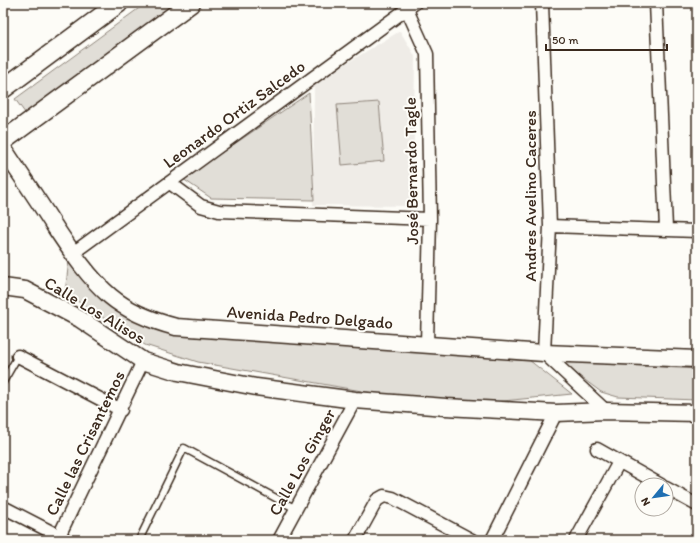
<svg xmlns="http://www.w3.org/2000/svg" width="700" height="543" viewBox="0 0 700 543" font-family="Itim,sans-serif">
<style>
.built{fill:#efece7}
.green{fill:#e1ded7;stroke:#8e847a}
.lines{fill:none;stroke-linecap:round;stroke-linejoin:round}
.service-casing{stroke:#3b2a1e;stroke-width:9}
.minor-casing{stroke:#3b2a1e;stroke-width:15}
.tertiary-casing{stroke:#3b2a1e;stroke-width:19}
.secondary-casing{stroke:#3b2a1e;stroke-width:21}
.service{stroke:#fdfcf7;stroke-width:6}
.minor{stroke:#fdfcf7;stroke-width:12}
.tertiary{stroke:#fdfcf7;stroke-width:16}
.secondary{stroke:#fdfcf7;stroke-width:18}
.labels{text-anchor:middle;stroke-width:4;stroke-linejoin:round;paint-order:stroke}
.street-label{font-size:17px;fill:#3b2a1e;stroke:#fdfcf7}
</style>
<rect width="100%" height="100%" fill="#fdfcf7"/>
<filter id="ink" filterUnits="userSpaceOnUse"><feTurbulence type="fractalNoise" baseFrequency=".025" numOctaves="2"/><feDisplacementMap in="SourceGraphic" scale="8" xChannelSelector="R" yChannelSelector="G"/><feConvolveMatrix kernelMatrix="1 2 1 2 8 2 1 2 1" color-interpolation-filters="sRGB"/></filter>
<g filter="url(#ink)">
<path class="built" d="M400 31 415 56 413 206 313 205 314 83Z"/>
<path class="green" d="M146 3H187L28 117 15 99Z
M309 93 314 200 211 198 183 179Z
M379 102 384 161 342 165 337 105Z
M69 260 169 332 361 348 529 360 572 394 493 402 401 398 198 362 145 345 65 293Z
M559 361 697 369V400L618 397 601 392Z"/>
<g class="lines">
<defs>
<path id="service" d="M3 382 18 356
M139 540 184 448 296 509"/>
<path id="minor" d="M404 3 427 54 430 219 427 344
M542 3 550 226 544 353 606 411
M656 3 666 228
M170 183 201 206 219 211 430 219
M550 226 697 231
M73 253 415 3
M18 356 121 410
M597 449 661 485
M666 488 697 505
M3 507 65 539
M59 536 143 361
M279 540 355 400
M355 540 377 500 384 496 393 498 472 540
M492 540 556 413
M576 540 619 462"/>
<path id="tertiary" d="M3 148C20 174 38 200 55 227 71 251 88 277 110 296 129 312 153 321 176 327L544 353 697 359
M3 287 25 290 80 319 143 361 178 372 256 387 355 400 446 407 556 413 606 411 697 413"/>
<path id="secondary" d="M3 89 119 3
M3 141 191 3"/>
</defs>
<use href="#service" class="service-casing"/>
<use href="#minor" class="minor-casing"/>
<use href="#tertiary" class="tertiary-casing"/>
<use href="#secondary" class="secondary-casing"/>
<use href="#service" class="service"/>
<use href="#minor" class="minor"/>
<use href="#tertiary" class="tertiary"/>
<use href="#secondary" class="secondary"/>
</g>
</g>
<g class="labels">
<g class="street-label">
<text transform="translate(234 114) rotate(-36)" y="6">Leonardo Ortiz Salcedo</text>
<text transform="translate(411 171) rotate(-91)" y="6">José Bernardo Tagle</text>
<text transform="translate(530 196) rotate(-90)" y="6">Andres Avelino Caceres</text>
<text transform="translate(95 310) rotate(31)" y="6">Calle Los Alisos</text>
<text transform="translate(310 317) rotate(4)" y="6">Avenida Pedro Delgado</text>
<text transform="translate(85 443) rotate(-64)" y="6">Calle las Crisantemos</text>
<text transform="translate(302 462) rotate(-61)" y="6">Calle Los Ginger</text>
</g>
</g>
<rect width="700" height="543" fill="none" stroke="#fdfcf7" stroke-width="16"/>
<rect x="8" y="8" width="684" height="527" fill="none" stroke="#3b2a1e" stroke-width="1.5" filter="url(#ink)"/>
<g transform="translate(654 497) rotate(241)"><circle r="19" fill="#fdfcf7" stroke="#afa8a0"/>
<path d="M0-3L7 15L0 10L-7 15Z" fill="#1f6fb2"/>
<text y="-6" font-size="11" font-weight="bold" text-anchor="middle" fill="#3b2a1e">N</text>
</g>
<path d="M546 44v6h121v-6" fill="none" stroke="#3b2a1e" stroke-width="2"/>
<text x="552" y="44" font-size="12" fill="#3b2a1e" stroke="#fdfcf7" stroke-width="3" paint-order="stroke">50 m</text>
</svg>
